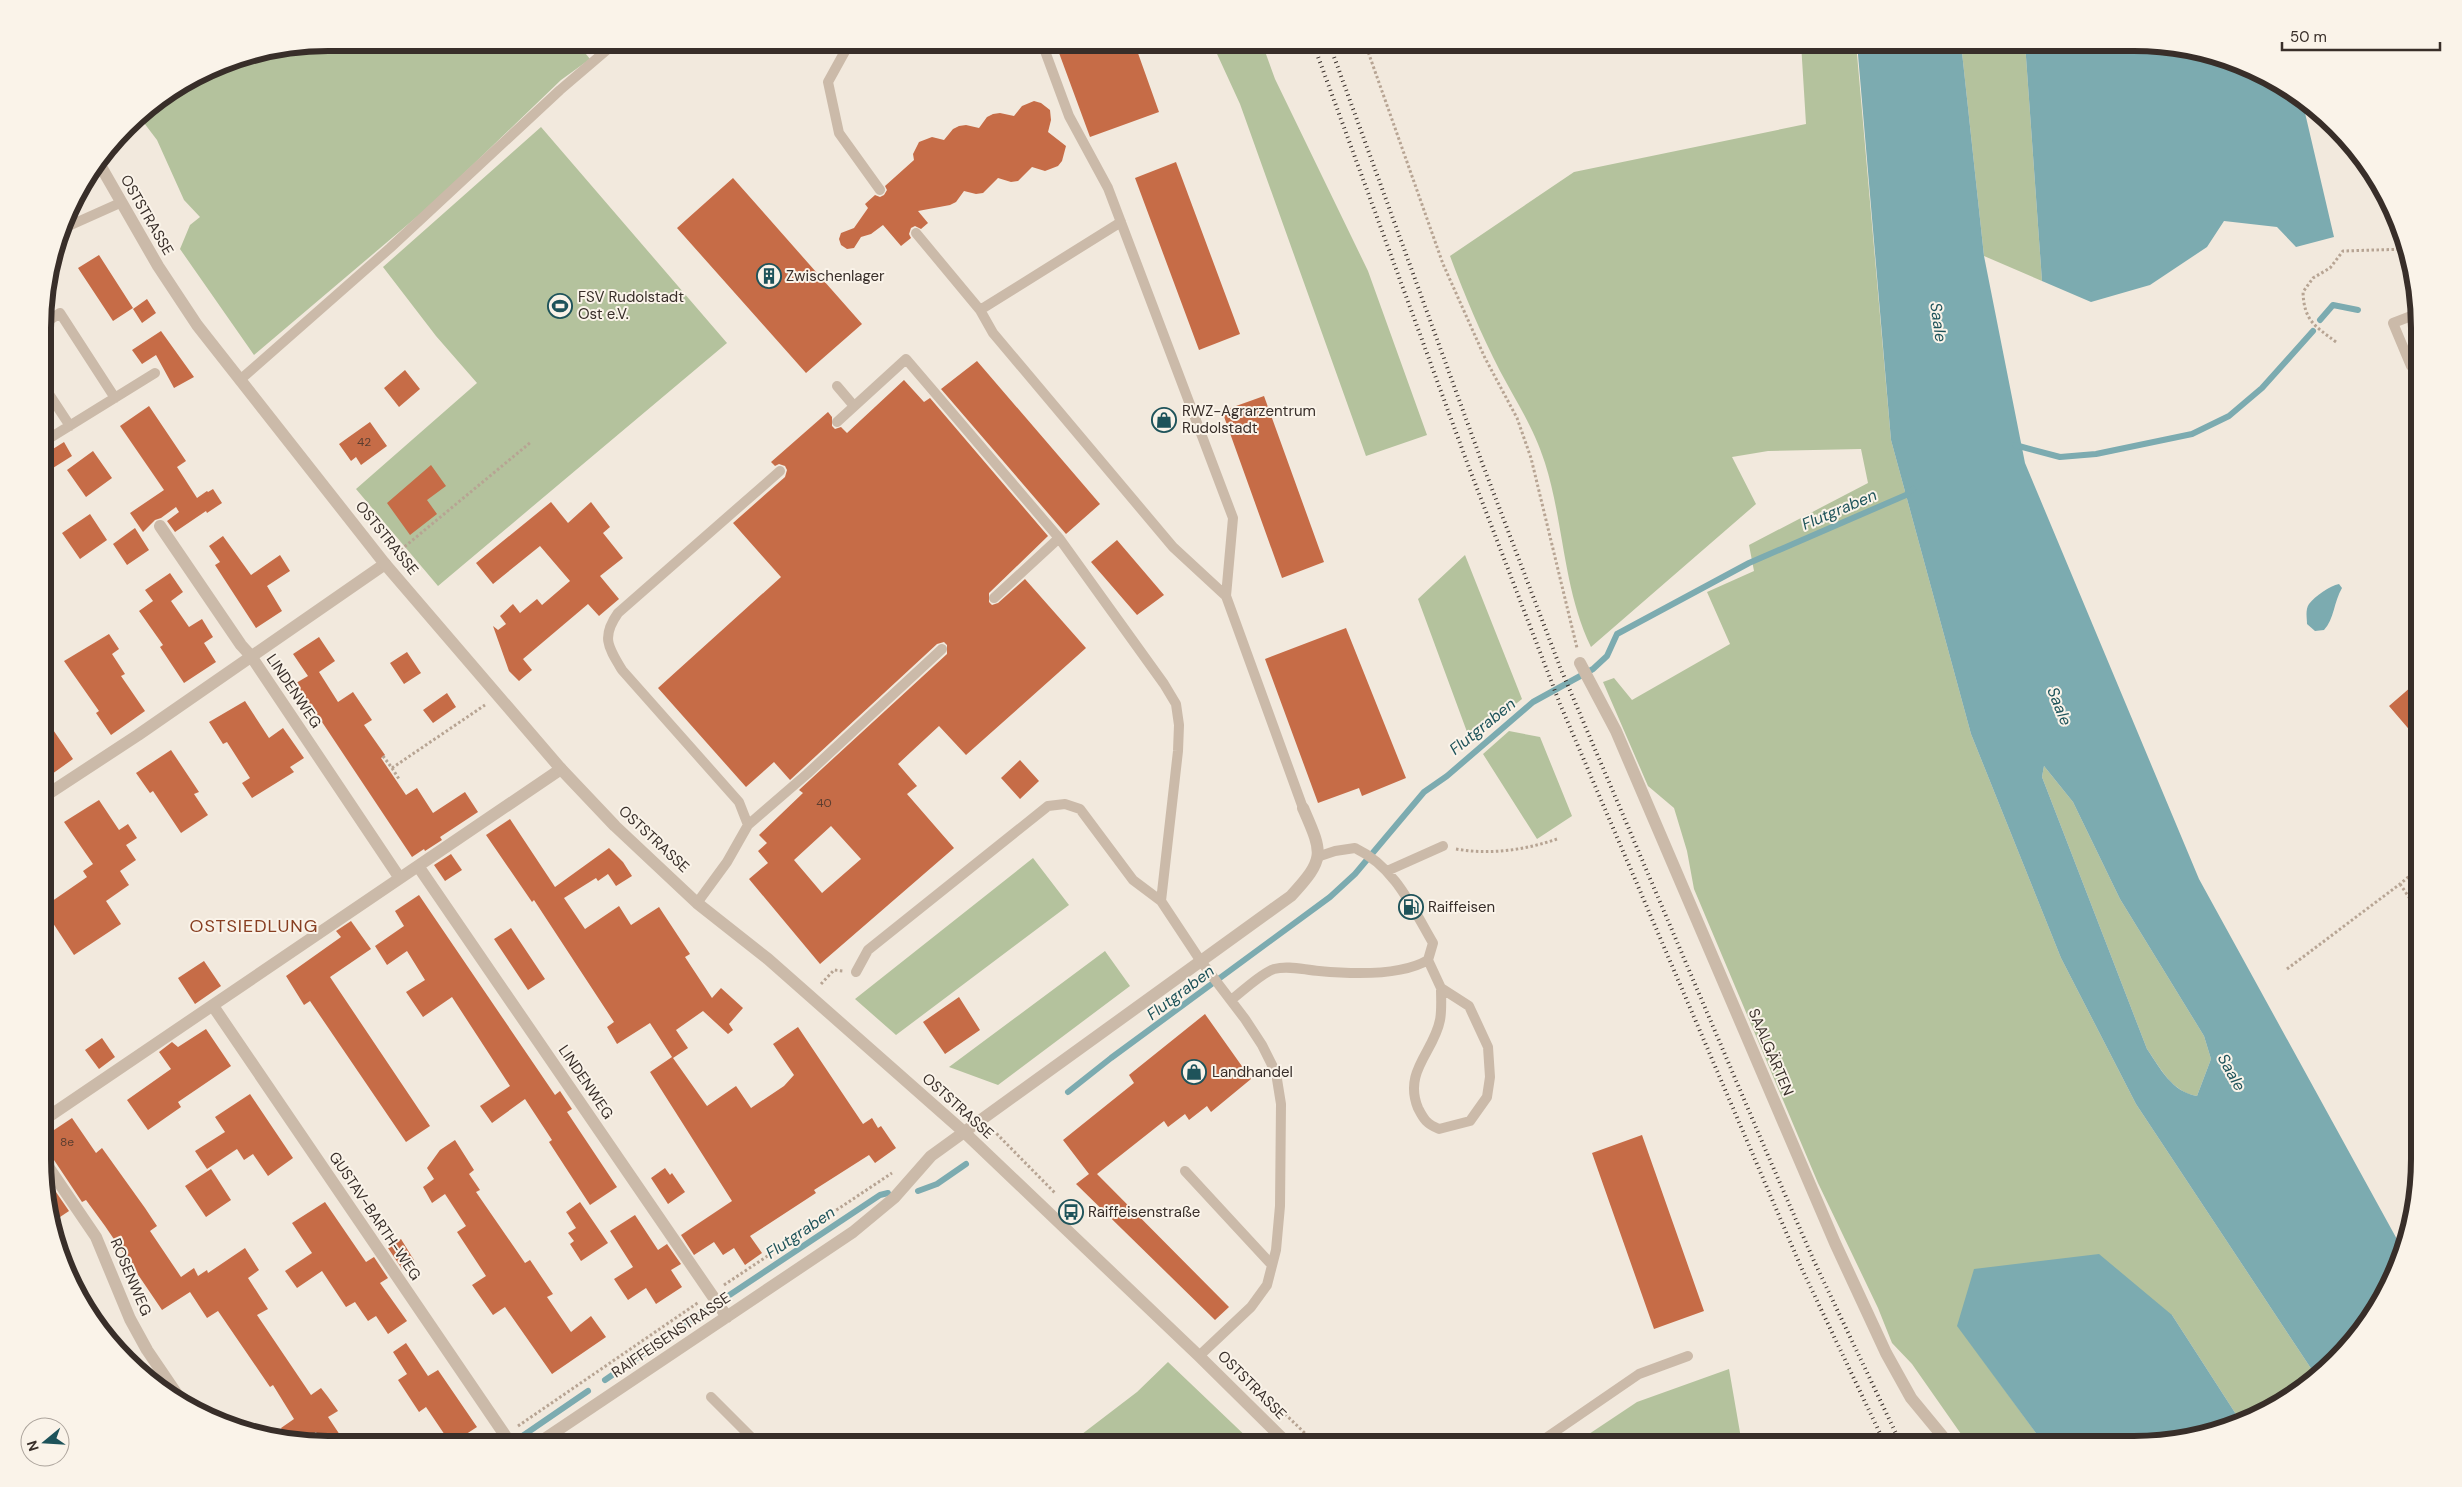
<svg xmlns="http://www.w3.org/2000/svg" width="2462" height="1487" viewBox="0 0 2462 1487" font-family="'DM Sans',sans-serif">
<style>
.green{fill:#b4c29d}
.water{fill:#7cabb0;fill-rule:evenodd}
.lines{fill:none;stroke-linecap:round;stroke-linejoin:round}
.stream{stroke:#7cabb0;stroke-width:6}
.building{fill:#c66c47;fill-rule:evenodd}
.path{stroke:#b7a493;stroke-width:3;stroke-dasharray:2.5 2.5;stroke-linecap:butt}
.service{stroke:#cbbaa9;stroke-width:10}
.minor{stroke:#cbbaa9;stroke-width:12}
.tertiary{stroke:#cbbaa9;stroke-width:12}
.rail{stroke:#382e29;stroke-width:4;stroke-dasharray:1 4;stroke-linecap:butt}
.labels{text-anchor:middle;stroke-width:4;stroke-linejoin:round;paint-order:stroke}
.number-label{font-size:12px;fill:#5c3e30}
.street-label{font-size:15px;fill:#382e29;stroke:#faf3e9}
.poi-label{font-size:15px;fill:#382e29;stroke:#faf3e9;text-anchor:start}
.water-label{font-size:16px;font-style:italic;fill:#1e535a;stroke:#faf3e9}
.quarter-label{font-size:18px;letter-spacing:1px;fill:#873e21;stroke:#faf3e9}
.rim{fill:none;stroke:#382e29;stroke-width:6}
</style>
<rect width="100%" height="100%" fill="#f2e9dd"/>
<path class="green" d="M328 43H577L590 59 561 80 432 204 254 355 180 249 190 225 200 217 184 200 157 140 138 115 219 64Z
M1212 43H1262L1275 79 1368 271 1427 435 1366 456 1240 104Z
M1801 43H1856L1891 440 1971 734 2061 958 2136 1104 2316 1376 2277 1406 2241 1422 2172 1315 1958 1326 2044 1444H1968L1912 1364 1892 1343 1878 1308 1818 1183 1694 889 1687 851 1674 808 1648 786 1603 682 1614 678 1632 700 1730 644 1707 592 1754 571 1749 545 1868 483 1861 449 1768 451 1732 457 1756 504 1591 647C1563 589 1564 523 1545 463 1534 428 1517 403 1500 371 1481 334 1465 296 1450 256L1574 172 1806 124Z
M1961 43H2025L2042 281 1984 256Z
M541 127 727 343 438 586 356 489 477 383 436 336 383 267Z
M1465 555 1522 699 1470 740 1418 599Z
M1509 731 1540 737 1572 816 1537 839 1483 754Z
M2044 766 2073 802 2120 899 2204 1036 2211 1059 2197 1096C2172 1092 2161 1069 2147 1049L2042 777Z
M1033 858 1069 905 896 1035 855 999Z
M1105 951 1130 986 998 1085 949 1067Z
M1168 1362 1254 1444H1069L1137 1392Z
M1729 1369 1742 1444H1574L1637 1402Z"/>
<path class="water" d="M1857 43H1961L1984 256 2025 463 2199 879 2404 1252 2381 1302 2336 1361 2316 1376 2136 1104 2061 958 1971 734 1891 440ZM2044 766 2073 802 2120 899 2204 1036 2211 1059 2197 1096C2172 1092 2160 1068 2147 1049L2042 777Z
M2025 43H2134L2208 52 2277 81 2302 100 2334 237 2296 247 2277 227 2224 221 2207 247 2150 285 2091 302 2042 281Z
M2339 584 2342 588C2334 601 2334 620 2324 630L2315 631 2307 624C2307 618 2305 610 2309 604 2315 596 2330 586 2339 584Z
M2099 1254 2172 1315 2241 1422C2180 1450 2109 1444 2044 1444L1957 1326 1974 1269Z"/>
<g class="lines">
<path class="stream" d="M2320 320 2333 305 2358 310
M2015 445 2060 457 2096 454 2192 434 2229 416 2262 388 2313 331
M1068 1092 1111 1058 1330 897 1355 874 1424 792 1447 776 1533 702 1593 669 1607 656 1617 634 1749 563 1906 495 1913 489
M918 1191 937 1184 966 1164
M728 1296 880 1195 888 1193
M605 1380 705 1311
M518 1439 588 1391"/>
</g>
<path class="building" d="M1055 42H1134L1159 112 1090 137Z
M1034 101 1041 103 1050 110 1051 120 1048 132 1066 146 1062 161 1058 166 1045 171 1032 167 1018 181 1011 182 998 178 983 193 976 194 964 191 956 202 950 205 918 211 928 223 921 229 915 226 911 228 909 234 911 238 901 246 883 225 871 234 861 237 854 248 847 249 841 245 839 239 841 233 854 228 868 208 865 204 875 195 880 197 884 195 887 190 885 186 914 160 913 154 919 142 932 137 944 140 953 129 959 126 966 125 979 128 987 117 993 114 1000 113 1014 116 1022 106Z
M1176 162 1240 334 1199 350 1135 178Z
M733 178 862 324 806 373 677 228Z
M99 255 133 308 113 321 78 268Z
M147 299 156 313 142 323 133 309Z
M161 331 194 377 174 388 156 355 142 364 132 350Z
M977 361 1100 504 1066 534 941 389Z
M405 370 420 389 399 407 384 388Z
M904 380 924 402 930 398 1048 536 989 593V602L992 605 998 603 1025 579 1086 648 966 755 939 726 898 764 917 786 907 794 954 848 820 964 749 879 768 863 758 851 767 843 759 835 803 793 799 790 947 654V645L944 642 937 644 790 780 774 762 746 787 658 688 781 577 733 523 785 477 787 470 785 466 779 464 775 466 771 462 828 412 832 417V426L835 429 841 427 847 433ZM831 826 861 859 822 893 794 860Z
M1264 396 1324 562 1282 578 1222 411Z
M149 406 186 461 177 467 197 498 207 491 208 492 213 489 222 503 207 513 206 511 175 532 167 521 179 512 176 507 161 518 155 520 143 532 130 513 164 490 120 426Z
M370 422 387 446 361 465 356 457 351 461 339 444Z
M64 442 72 456 45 473V454Z
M93 451 112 478 86 497 67 470Z
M431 465 446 486 427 500 437 514 410 535 387 503Z
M551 502 568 523 591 502 610 527 603 533 623 558 600 576 619 599 599 616 588 604 523 659 532 670 519 681 509 671 493 626 498 630 506 624 500 616 513 604 520 613 537 599 542 605 570 581 540 546 493 584 476 563Z
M90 514 107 540 80 559 62 533Z
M135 528 149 550 127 565 113 544Z
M223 536 251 575 280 555 290 571 267 586 282 611 256 628 215 565 220 562 209 546Z
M1117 540 1164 595 1137 615 1091 562Z
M170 573 183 592 171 601 189 627 202 619 213 637 204 643 216 662 184 683 160 647 163 645 139 611 153 601 145 590Z
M1346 628 1406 778 1362 796 1359 788 1318 803 1265 659Z
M109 634 119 649 112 654 125 674 121 676 145 711 111 735 96 713 99 711 64 661Z
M319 637 335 661 319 672 338 702 353 692 372 720 364 725 385 755 381 758 406 795 417 788 433 813 465 792 478 812 440 837 442 840 425 851 424 849 412 857 296 683 308 676 293 654Z
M407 652 421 673 404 684 390 663Z
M2419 680V741L2389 706Z
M447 693 456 707 433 723 423 710Z
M245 701 269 738 283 728 304 758 290 767 294 772 252 798 242 783 250 778 227 742 223 744 209 722Z
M45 718 73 759 45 779Z
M171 750 199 792 194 794 208 815 181 833 153 791 150 793 136 773Z
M1020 760 1039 781 1020 799 1001 778Z
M99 800 119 830 128 824 137 838 126 845 136 860 120 871 129 885 106 901 121 924 74 955 45 911V906L87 877 83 871 93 864 64 822Z
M510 819 555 887 609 848 623 862 632 876 616 886 608 874 598 881 596 878 564 898 585 929 619 906 631 925 659 907 690 954 685 957 712 998 721 988 743 1008 729 1024 733 1030 728 1034 703 1011 676 1030 688 1048 673 1058 707 1106 736 1086 751 1108 784 1086 794 1075 773 1044 798 1027 863 1124 872 1118 878 1128 881 1126 896 1148 875 1163 869 1155 814 1190 816 1193 750 1236 762 1253 745 1265 734 1248 723 1255 714 1242 694 1255 681 1235 732 1201 650 1072 672 1057 650 1023 617 1044 607 1027 614 1022 534 900 532 902 486 835Z
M451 854 462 870 445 881 434 865Z
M419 895 555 1095 560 1091 572 1109 567 1112 617 1187 590 1205 549 1142 552 1140 525 1099 492 1123 480 1106 510 1086 452 997 423 1017 406 992 425 980 407 951 387 965 375 946 404 926 395 911Z
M351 921 371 949 330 977 430 1126 406 1142 310 1001 304 1005 286 976 341 937 336 931Z
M511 928 545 979 528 990 494 939Z
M204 961 221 986 195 1004 178 978Z
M959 997 980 1030 945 1054 923 1022Z
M1205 1014 1251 1079 1211 1112 1207 1106 1189 1120 1185 1114 1168 1127 1164 1121 1097 1174 1229 1307 1215 1320 1076 1184 1089 1174 1063 1140 1134 1083 1129 1075Z
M206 1029 231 1066 178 1102 181 1107 148 1130 127 1100 171 1069 159 1052 172 1042 178 1047Z
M102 1038 115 1057 99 1069 85 1050Z
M250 1094 293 1158 268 1176 253 1154 244 1160 237 1149 207 1169 195 1151 225 1132 215 1117Z
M72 1118 96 1153 102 1148 145 1208 157 1226 150 1231 181 1277 194 1268 198 1276 207 1270 208 1273 245 1248 259 1270 248 1278 268 1309 257 1315 311 1395 321 1388 328 1397 338 1411 328 1417 346 1444H324L316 1432 302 1441 288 1439 281 1428 294 1419 273 1385 270 1387 218 1311 207 1318 190 1292 162 1310 105 1226 86 1200 82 1202 52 1157 45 1154V1136Z
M1642 1135 1704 1311 1654 1329 1592 1153Z
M455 1140 474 1170 469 1174 480 1190 476 1192 525 1263 530 1260 553 1294 547 1297 571 1332 591 1316 606 1337 552 1374 505 1307 493 1315 472 1285 486 1276 457 1232 466 1226 445 1194 432 1203 423 1187 434 1179 427 1168 440 1150Z
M665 1168 670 1175 672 1173 685 1192 668 1204 651 1178Z
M211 1169 231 1200 206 1217 185 1186Z
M45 1176 69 1211 51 1223 45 1196Z
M325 1202 366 1262 374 1257 388 1278 380 1283 407 1321 388 1334 376 1316 368 1321 355 1302 346 1307 322 1271 297 1288 285 1271 312 1253 292 1223Z
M580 1202 608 1243 581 1261 570 1244 574 1241 568 1233 576 1228 566 1212Z
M635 1215 658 1250 667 1244 681 1264 671 1270 682 1287 656 1304 646 1288 628 1300 614 1279 633 1267 610 1231Z
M401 1239 414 1260 402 1269 388 1248Z
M406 1343 428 1376 438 1370 477 1427 451 1444 426 1407 419 1412 398 1380 407 1374 393 1352Z"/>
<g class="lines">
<path class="path" d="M1365 43 1443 264 1485 358 1517 418 1531 458 1577 648
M2336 342C2315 326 2304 321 2303 292L2313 278 2330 268 2343 251 2407 249
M397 553 531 442
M383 756 392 768 485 705
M392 768 399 779
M1456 849C1490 855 1525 850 1557 839
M2400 884 2419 912
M2287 969 2400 884 2419 868
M821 984 834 970 843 971
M993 1130 1055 1193
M724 1285 892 1173
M1242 1372 1316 1444
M518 1426 699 1302"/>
<path class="service" d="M854 43 849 44 828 82 839 133 880 190
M1042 43 1069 116 1108 188 1233 518 1226 596 1303 808
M64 228 120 203
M916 233 980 310 1121 222
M980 310 993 333 1173 547 1226 596
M2419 313 2393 323 2411 366 2419 363
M45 323 60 313 115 398
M241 379 390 248 560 90 615 43
M837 386 854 406
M45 388 70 426
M837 422 906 359 1059 538 994 598
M45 441 155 373
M1059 538 1164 684 1176 704 1179 725 1178 751 1161 901
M748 825 739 802 622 670C608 647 601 637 618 613L780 471
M1387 871 1443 846
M697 903 727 862 748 825 807 774 942 649
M1428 960 1441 988 1469 1006 1488 1047 1490 1077 1487 1097 1470 1121 1439 1129C1427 1124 1424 1120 1418 1108 1403 1071 1434 1052 1440 1020 1442 1010 1441 998 1441 988
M856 972 868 950 1048 806 1065 804 1080 809 1133 880 1161 901 1200 960 1245 1019 1262 1045 1276 1073 1281 1104 1280 1206 1276 1250 1267 1285 1251 1307 1199 1356
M1231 1000C1242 992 1261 973 1274 969 1289 965 1304 970 1319 971 1351 974 1401 976 1428 960L1433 943C1412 907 1395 867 1355 848L1335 851 1320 856
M1185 1171 1272 1265
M711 1397 758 1444
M1537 1444 1639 1374 1688 1356"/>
<path class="minor" d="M160 526 241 645 251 656 399 877
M1580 663 1616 731 1835 1243 1886 1353 1911 1398 1949 1444
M45 796 138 735 385 564
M418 866 727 1317
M213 1006 511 1444
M45 1119 561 769
M45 1162 96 1237 130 1319 147 1350 185 1406
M537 1444 853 1232 894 1198 931 1156 1291 896C1326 858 1323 854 1303 808"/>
<path class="tertiary" d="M100 165 158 266 197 325 385 564 561 769 615 826 697 903 768 959 964 1132 1199 1356 1288 1444"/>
<path class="rail" d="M1313 43 1468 465 1560 704 1801 1267 1885 1444
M1329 43 1481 460 1560 667 1766 1151 1814 1261 1901 1444"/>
</g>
<defs>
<symbol id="building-ring" viewBox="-11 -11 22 22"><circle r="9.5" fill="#faf3e9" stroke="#1e535a" stroke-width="1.5"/><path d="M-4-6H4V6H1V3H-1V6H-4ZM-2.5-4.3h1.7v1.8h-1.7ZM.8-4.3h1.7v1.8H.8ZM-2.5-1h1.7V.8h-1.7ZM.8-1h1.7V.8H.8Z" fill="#1e535a"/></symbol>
<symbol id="stadium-ring" viewBox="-11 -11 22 22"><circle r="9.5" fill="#faf3e9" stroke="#1e535a" stroke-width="1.5"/><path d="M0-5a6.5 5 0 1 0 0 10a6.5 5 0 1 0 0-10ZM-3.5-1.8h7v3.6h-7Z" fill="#1e535a"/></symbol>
<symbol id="shop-ring" viewBox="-11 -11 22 22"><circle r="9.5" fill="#faf3e9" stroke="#1e535a" stroke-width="1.5"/><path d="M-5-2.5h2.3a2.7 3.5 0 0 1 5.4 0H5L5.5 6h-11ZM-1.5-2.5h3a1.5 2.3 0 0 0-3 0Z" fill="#1e535a"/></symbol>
<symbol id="fuel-ring" viewBox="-11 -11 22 22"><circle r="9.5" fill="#faf3e9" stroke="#1e535a" stroke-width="1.5"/><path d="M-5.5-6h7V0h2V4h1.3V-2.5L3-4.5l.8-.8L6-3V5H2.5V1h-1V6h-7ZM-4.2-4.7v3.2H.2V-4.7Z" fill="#1e535a"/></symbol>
<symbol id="bus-ring" viewBox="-11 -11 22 22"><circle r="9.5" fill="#faf3e9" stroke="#1e535a" stroke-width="1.5"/><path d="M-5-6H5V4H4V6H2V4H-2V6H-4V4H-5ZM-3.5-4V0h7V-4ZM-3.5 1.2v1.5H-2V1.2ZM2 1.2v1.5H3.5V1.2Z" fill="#1e535a"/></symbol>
</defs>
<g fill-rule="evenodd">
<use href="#building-ring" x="755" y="262" width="28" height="28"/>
<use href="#stadium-ring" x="546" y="292" width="28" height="28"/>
<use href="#shop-ring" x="1150" y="406" width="28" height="28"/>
<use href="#fuel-ring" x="1397" y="893" width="28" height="28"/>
<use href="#shop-ring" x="1180" y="1058" width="28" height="28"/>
<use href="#bus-ring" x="1057" y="1198" width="28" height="28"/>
</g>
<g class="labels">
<g class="number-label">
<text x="364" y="446">42</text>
<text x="824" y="807">40</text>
<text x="67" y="1146">8e</text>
</g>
<g class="street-label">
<text transform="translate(147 215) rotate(60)" y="5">OSTSTRASSE</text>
<text transform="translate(387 538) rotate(51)" y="5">OSTSTRASSE</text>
<text transform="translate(294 691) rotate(56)" y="5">LINDENWEG</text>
<text transform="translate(654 839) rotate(43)" y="5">OSTSTRASSE</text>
<text transform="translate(1771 1052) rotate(67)" y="5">SAALGÄRTEN</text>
<text transform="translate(586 1082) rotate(56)" y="5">LINDENWEG</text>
<text transform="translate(958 1106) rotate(42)" y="5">OSTSTRASSE</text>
<text transform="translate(375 1216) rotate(56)" y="5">GUSTAV-BARTH-WEG</text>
<text transform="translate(131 1277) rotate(67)" y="5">ROSENWEG</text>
<text transform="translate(671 1335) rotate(-34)" y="5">RAIFFEISENSTRASSE</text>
<text transform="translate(1252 1385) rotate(45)" y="5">OSTSTRASSE</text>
</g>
<g class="poi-label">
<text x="786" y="281">Zwischenlager</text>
<text x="578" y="302">FSV Rudolstadt<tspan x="578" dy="17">Ost e.V.</tspan></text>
<text x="1182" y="416">RWZ-Agrarzentrum<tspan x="1182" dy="17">Rudolstadt</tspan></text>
<text x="1428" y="912">Raiffeisen</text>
<text x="1212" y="1077">Landhandel</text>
<text x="1088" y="1217">Raiffeisenstraße</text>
</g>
<g class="water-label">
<text transform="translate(1939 322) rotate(82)" y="6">Saale</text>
<text transform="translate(1839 509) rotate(-23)" y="6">Flutgraben</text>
<text transform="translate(2060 706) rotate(68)" y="6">Saale</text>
<text transform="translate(1482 726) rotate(-39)" y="6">Flutgraben</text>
<text transform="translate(1180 992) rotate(-37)" y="6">Flutgraben</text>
<text transform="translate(2232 1072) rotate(61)" y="6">Saale</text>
<text transform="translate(800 1232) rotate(-34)" y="6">Flutgraben</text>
</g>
<g class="quarter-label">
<text x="254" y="932">OSTSIEDLUNG</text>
</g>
</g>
<path d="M0 0H2462V1487H0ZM328 51H2134A277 277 0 0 1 2411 328V1159A277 277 0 0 1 2134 1436H328A277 277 0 0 1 51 1159V328A277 277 0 0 1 328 51Z" fill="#faf3e9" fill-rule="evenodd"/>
<path class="rim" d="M328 51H2134A277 277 0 0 1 2411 328V1159A277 277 0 0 1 2134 1436H328A277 277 0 0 1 51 1159V328A277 277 0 0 1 328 51Z"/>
<g transform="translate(45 1442) rotate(252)"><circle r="24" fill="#faf3e9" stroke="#aca49c"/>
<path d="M0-4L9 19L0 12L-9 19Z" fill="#1e535a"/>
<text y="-8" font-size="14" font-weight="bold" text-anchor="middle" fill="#382e29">N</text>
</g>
<path d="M2282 42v8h158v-8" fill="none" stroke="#382e29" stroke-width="2.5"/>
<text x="2290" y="42" font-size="15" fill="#382e29" stroke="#faf3e9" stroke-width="4" paint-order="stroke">50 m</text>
</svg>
